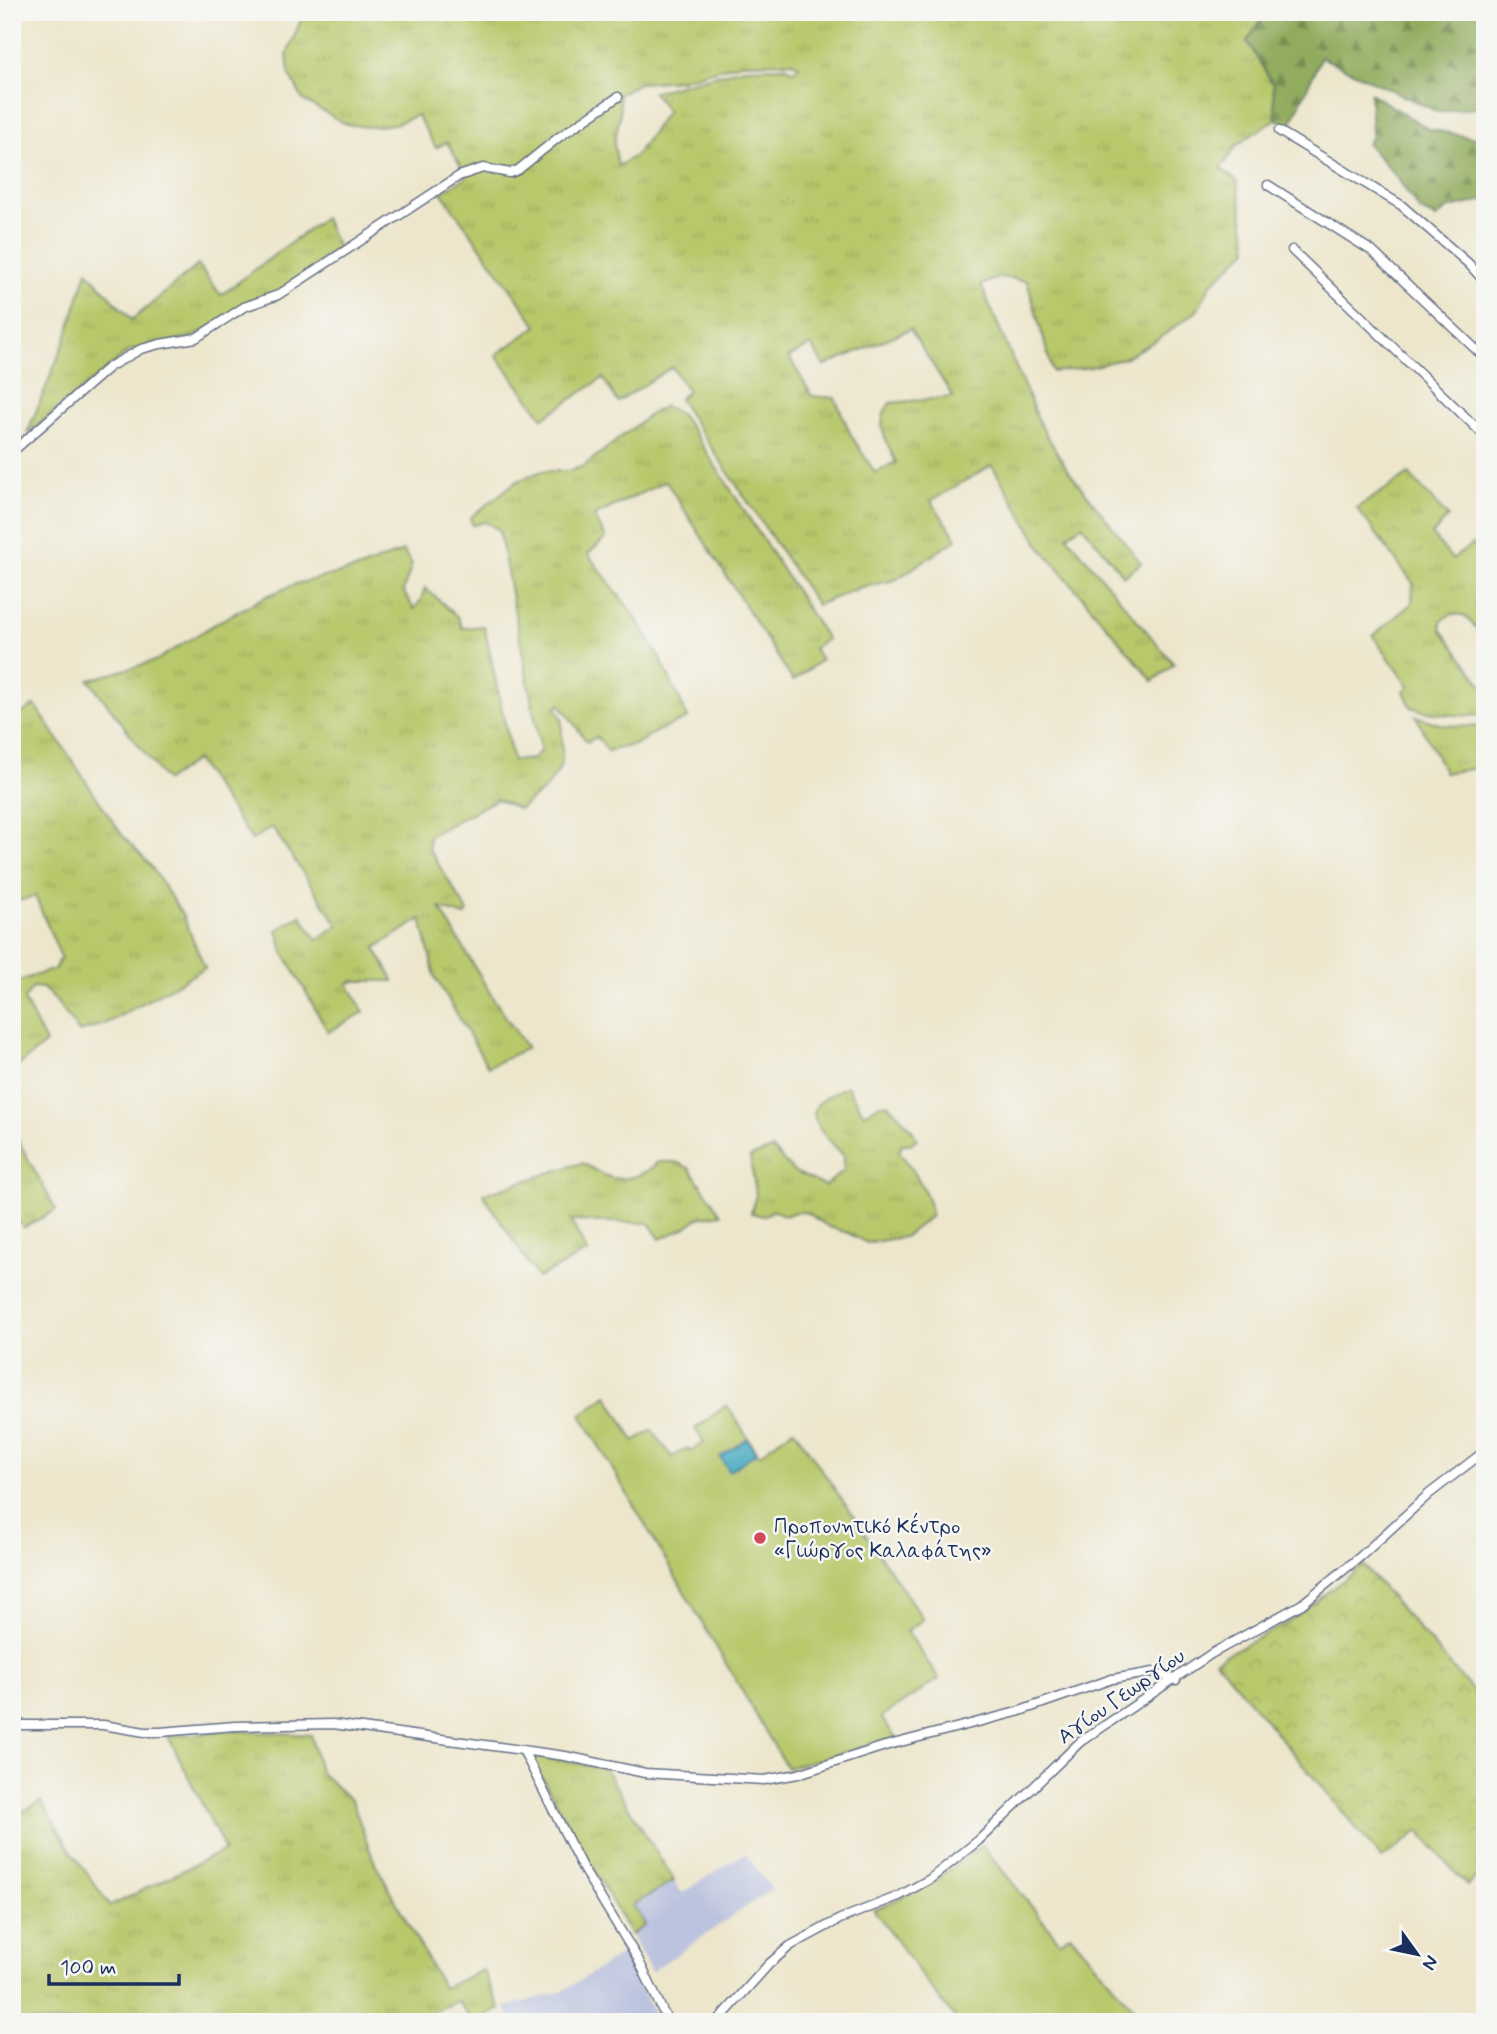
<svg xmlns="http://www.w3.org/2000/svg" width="1497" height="2034" viewBox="0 0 1497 2034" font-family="Mynerve,sans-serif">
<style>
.industrial{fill:#bcc3de}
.grass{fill:url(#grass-tufts);stroke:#6a7c64;stroke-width:2;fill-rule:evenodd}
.forest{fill:url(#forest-firs);stroke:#566e5e;stroke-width:2}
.park{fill:url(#park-crowns);stroke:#6a7c64;stroke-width:2}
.garden{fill:#b8c86a;stroke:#6a7c64;stroke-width:2}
.water{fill:#3fa8bf;stroke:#2d6c8e;stroke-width:2}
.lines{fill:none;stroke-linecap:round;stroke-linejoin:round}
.minor-casing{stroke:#646f84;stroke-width:11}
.minor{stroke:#fff;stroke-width:8}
.poi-dot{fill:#d1495b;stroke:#f6f6f2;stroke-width:2.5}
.labels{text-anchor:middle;stroke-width:5;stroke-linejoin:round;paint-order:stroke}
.poi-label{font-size:21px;fill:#1b2f5e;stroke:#f6f6f2;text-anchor:start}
.street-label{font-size:21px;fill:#1b2f5e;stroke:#f6f6f2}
</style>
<defs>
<pattern id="grass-tufts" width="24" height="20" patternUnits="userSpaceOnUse" patternTransform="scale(1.75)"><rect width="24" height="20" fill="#b8c86a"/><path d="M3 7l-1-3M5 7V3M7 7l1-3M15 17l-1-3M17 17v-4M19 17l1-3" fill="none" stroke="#9eac5e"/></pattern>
<pattern id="forest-firs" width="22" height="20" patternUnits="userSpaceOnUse" patternTransform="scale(1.75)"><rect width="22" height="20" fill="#92ac5e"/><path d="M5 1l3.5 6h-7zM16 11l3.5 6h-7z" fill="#768c51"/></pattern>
<pattern id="park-crowns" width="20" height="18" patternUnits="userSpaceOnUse" patternTransform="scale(1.75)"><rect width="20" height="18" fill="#b8c86a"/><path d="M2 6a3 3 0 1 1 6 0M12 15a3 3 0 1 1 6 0" fill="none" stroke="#9eac5e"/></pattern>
</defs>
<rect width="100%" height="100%" fill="#f6f6f2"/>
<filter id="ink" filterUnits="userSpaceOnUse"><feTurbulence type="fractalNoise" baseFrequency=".0143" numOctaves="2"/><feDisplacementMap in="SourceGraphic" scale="14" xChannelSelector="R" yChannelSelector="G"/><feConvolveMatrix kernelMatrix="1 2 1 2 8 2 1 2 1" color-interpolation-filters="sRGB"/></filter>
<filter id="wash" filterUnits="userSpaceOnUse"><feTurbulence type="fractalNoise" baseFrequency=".00686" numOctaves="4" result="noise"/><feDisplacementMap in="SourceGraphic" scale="28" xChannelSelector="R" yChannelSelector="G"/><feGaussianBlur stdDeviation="1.57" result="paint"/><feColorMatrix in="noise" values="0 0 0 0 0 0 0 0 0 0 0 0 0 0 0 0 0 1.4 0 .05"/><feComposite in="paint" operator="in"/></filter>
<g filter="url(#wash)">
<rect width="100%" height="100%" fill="#ede6cc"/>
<path class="industrial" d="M745 1853 772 1889 651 1972 631 1935 645 1925 633 1905 674 1881 682 1893Z
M624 1953 658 2022H513L505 2007 563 1991Z"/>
<path class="grass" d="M304 12H1267L1247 41 1273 84 1276 119 1237 145 1221 169 1237 181 1248 249 1210 285 1197 311 1155 341 1124 358 1091 367 1053 372 1027 281 1000 277 981 285 1040 424 1067 469 1141 563 1124 576 1082 525 1067 536 1174 664 1153 681 1041 548 992 465 931 501 957 539 895 580 861 587 817 605 679 399 688 391 672 367 618 402 603 378 543 418 496 355 537 326 441 192 467 177 447 142 436 148 417 115 395 124 367 127 346 124 303 100 289 73 287 55ZM792 62 800 66 793 71 787 67 744 68 653 92 667 111 636 155 618 166 614 143 620 115 619 94 639 83 680 80 741 63ZM910 329 953 397 890 403C874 424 886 441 896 462L875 473 851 435 835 398 812 396 789 357 811 345 824 366Z
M324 218 338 248 290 286 195 336 129 351 27 434 66 338 87 271 132 320 198 265 221 295Z
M665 406 681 415 693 431 827 639 814 648 821 660 793 681 666 481 594 516 606 538 588 554 636 618 661 660 688 718 655 732 637 744 608 751 597 737 587 742 560 704 556 707 562 719V762L556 775 544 790 519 809 497 799 429 836V849L468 912 465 916 440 908 493 998 527 1048 488 1067 435 977 421 919 375 948 394 981H354L348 984 364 1012 328 1032 283 951 277 930 301 915 317 940 338 925 272 827 252 840 196 760 166 781 89 680 155 661 218 622 267 596 296 584 360 568 403 551 412 564 403 591 414 609 421 600 425 588 457 616 462 628 484 626 513 761 533 759 541 750 499 530 485 522 473 525 470 518 514 483 529 476 543 471H569L584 466 652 413Z
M1409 474 1448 517 1432 535 1452 559 1473 544 1485 566V642L1477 628 1463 615 1451 614 1441 621V629L1485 689V716C1459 715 1435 716 1411 707L1404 691 1409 686 1373 636 1412 603 1413 583 1357 508Z
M35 705 122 835 151 866 183 916 205 968 105 1024 79 1032 56 1001 43 988 33 987 24 1000 46 1043 12 1071V983L55 969 61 957 35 896 12 903V719Z
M1416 716 1443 725 1485 727V767L1445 773Z
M847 1086 864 1114 880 1104H888L910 1127 917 1139 910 1144H902L899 1152C912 1168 931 1195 931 1216L904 1237 867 1243 848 1233 829 1227 807 1213 798 1211 785 1216 774 1210 763 1216 751 1213 756 1195 750 1157 772 1149 793 1171 825 1186 844 1170V1156C834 1144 804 1122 818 1104 824 1096 839 1091 847 1086Z
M12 1129 56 1210 23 1228 12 1209Z
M658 1162H676L689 1168 721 1214 698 1218 685 1228 660 1239 649 1223 571 1221 587 1252 538 1278 483 1194 581 1163C590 1166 598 1173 606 1176 623 1183 647 1175 658 1162Z
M236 1731 311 1735 320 1772 352 1801 374 1861 443 1988 483 1970 500 2009 474 2022 457 2001 409 2022H12V1817L41 1801 70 1849 110 1906 225 1850 168 1736Z
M529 1754 605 1769 674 1881 633 1905 645 1925 631 1935Z"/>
<path class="forest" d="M1267 12H1485V106L1438 112 1321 57 1290 126 1276 119 1273 84 1247 41Z
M1370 93 1429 129 1485 140V200L1447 209 1436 218 1420 211 1395 175 1367 144 1372 136Z"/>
<path class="park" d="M1363 1565 1485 1705V1868L1467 1886 1419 1831 1382 1859 1215 1660 1286 1624Z"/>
<path class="garden" d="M607 1395 634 1441 652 1430 672 1457 687 1448 690 1451 704 1442 695 1429 727 1405 759 1455 794 1429 923 1619 907 1631 939 1679 881 1717 896 1738 787 1768 581 1415Z
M982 1845 1060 1942 1070 1934 1145 2022H958L929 1986 874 1910 930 1884Z"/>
<path class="water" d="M747 1439 756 1453 729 1471 720 1457Z"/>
</g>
<g filter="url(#ink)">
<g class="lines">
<defs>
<path id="minor" d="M1279 131 1401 205 1469 264 1485 282
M1268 185 1372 251 1485 358
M1292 250 1485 436
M1476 427 1485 418
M12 452 109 367 141 349 160 344 196 338 244 307 278 295 459 176 483 168 510 173 518 170 559 137 618 97
M12 1725H103L145 1732H160L235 1726 333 1724 565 1756 645 1773 764 1780 798 1774 885 1746 1017 1712 1112 1679 1154 1672 1176 1680
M523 1750 583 1869 638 1959 668 2022
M717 2022 769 1964 790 1946 840 1919 899 1896 930 1879 979 1840 1080 1742 1211 1654 1302 1604 1361 1556 1429 1494 1485 1451"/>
</defs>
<use href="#minor" class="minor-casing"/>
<use href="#minor" class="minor"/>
</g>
</g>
<circle class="poi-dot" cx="760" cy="1538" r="7"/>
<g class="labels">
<g class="poi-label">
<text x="774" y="1533">Προπονητικό Κέντρο<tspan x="774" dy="24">«Γιώργος Καλαφάτης»</tspan></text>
</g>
<g class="street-label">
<text transform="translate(1121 1696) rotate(-35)" y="7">Αγίου Γεωργίου</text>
</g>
</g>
<rect width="1497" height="2034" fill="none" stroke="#f6f6f2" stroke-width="42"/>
<g transform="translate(1417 1954) rotate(123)" stroke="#f6f6f2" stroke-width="5" paint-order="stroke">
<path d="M0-5L12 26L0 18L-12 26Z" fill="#1b2f5e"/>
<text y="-10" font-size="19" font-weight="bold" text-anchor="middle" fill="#1b2f5e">N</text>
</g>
<path d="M49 1974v10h130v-10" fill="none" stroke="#1b2f5e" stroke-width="3.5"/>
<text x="60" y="1974" font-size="21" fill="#1b2f5e" stroke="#f6f6f2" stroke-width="5" paint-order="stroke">100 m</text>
</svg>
